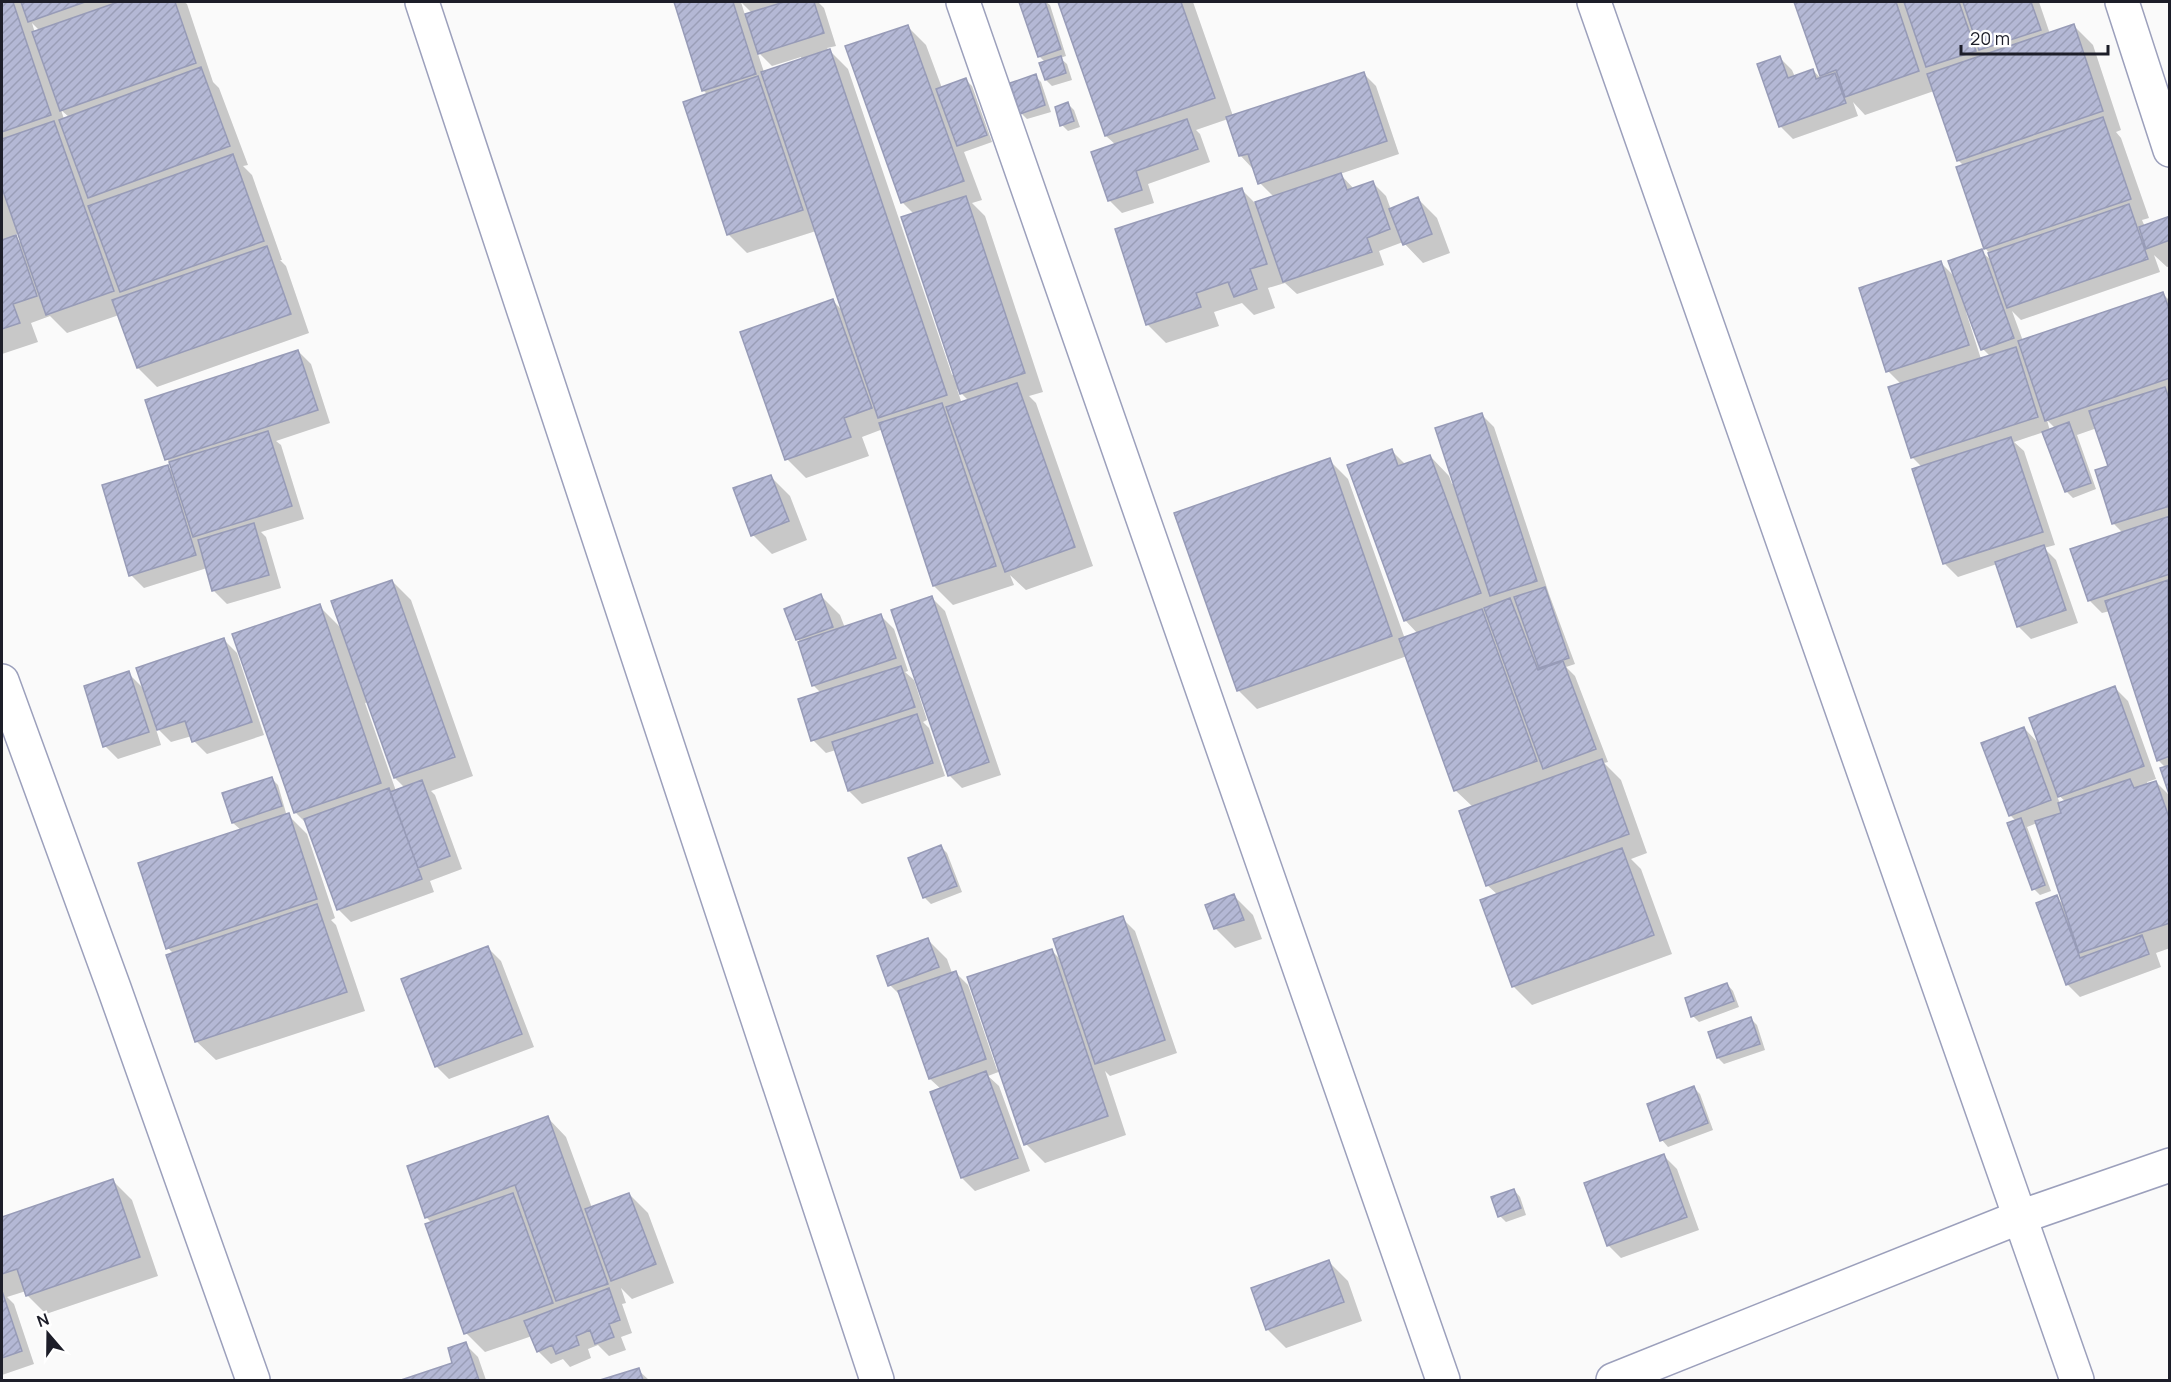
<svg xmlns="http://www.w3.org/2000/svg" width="2171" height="1382" viewBox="0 0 2171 1382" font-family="Manrope,sans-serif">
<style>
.shadow{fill:#0003;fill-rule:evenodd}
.building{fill:url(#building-hatch);stroke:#979bb7;stroke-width:1.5}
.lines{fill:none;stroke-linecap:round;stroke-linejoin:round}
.minor-casing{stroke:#9ca0bc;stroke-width:36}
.minor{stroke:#fff;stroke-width:33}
</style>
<defs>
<pattern id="building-hatch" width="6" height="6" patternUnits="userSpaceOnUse" patternTransform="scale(1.5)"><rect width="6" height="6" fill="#b4b8d5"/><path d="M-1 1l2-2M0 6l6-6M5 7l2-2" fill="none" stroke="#9a9eb7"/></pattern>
</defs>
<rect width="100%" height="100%" fill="#fafafa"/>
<path class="shadow" d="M2 2H184L187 4 213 82 219 88 248 165 243 166 252 175 282 260H280L286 266 309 333 157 387 138 368 119 315 67 333 50 316 31 323 38 342 2 354ZM32 23 40 31 35 33ZM61 110 69 117 64 119ZM19 233 23 245 14 235Z
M675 2H741L745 15 752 13 741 2H818L824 8 836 46 827 48 848 69 952 375 955 374 914 214 902 202 907 26 926 45 942 88 966 80 972 86 992 142 964 152 982 200 972 203 985 216 1043 392 1029 396 1036 403 1093 566 1026 590 1010 575 1014 585 953 605 934 586 883 429 862 437 869 456 806 478 787 459 833 301 844 312 816 231 747 253 728 234 708 95 703 90ZM757 51 772 66 801 57 802 60 764 72ZM957 389 969 401 962 404Z
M1021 2H1046L1050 5 1066 56 1060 58 1067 64 1072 80 1052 86 1046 80V63L1039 56Z
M1060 2H1193L1233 116 1363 73 1376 86 1399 154 1340 174 1354 189 1373 183 1386 196 1391 210 1418 199 1437 218 1450 253 1423 263 1403 242 1379 251 1384 265 1297 294 1285 283 1268 288 1275 308 1254 315 1242 303 1214 312 1219 326 1166 343 1147 324 1242 190 1256 204 1274 197 1260 183 1253 169 1240 155 1228 119 1196 130 1200 134 1210 162 1148 184 1154 203 1122 213 1109 200 1116 145 1106 136Z
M1796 2H2039L2050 34 2074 26 2093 45 2121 130 2116 132 2121 138 2149 218 2142 220 2145 227 2170 218V266L2167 267 2154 255 2160 272 2021 320 2012 311 2023 341 2163 294 2170 301V792L2166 768 2158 760 2110 611 2102 613 2089 600 2123 533 2114 524 2097 471 2110 467 2097 428 2077 435 2096 489 2073 498 2066 491 2044 432 2014 442 2024 451 2055 545 2044 548 2056 560 2078 623 2031 639 2018 626 1997 564 1958 577 1945 564 1914 470 1922 467 1912 457 1901 384 1888 371 1941 263 1956 278 1981 251 1993 262 1990 254 1985 248 1964 166 1958 160 1934 91 1865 115 1853 102 1858 116 1793 139 1780 126 1779 57 1792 70 1795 77 1813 70 1823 81ZM1969 311 1983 349 1990 356 1981 359 1966 312ZM2047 420 2056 429 2050 431Z
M1035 76 1041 82 1051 112 1027 119 1021 113Z
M1068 104 1074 110 1080 127 1068 131 1062 125Z
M298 351 311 364 330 423 276 441 281 445 304 519 261 532 266 537 281 588 227 604 214 591 207 568 144 588 131 575 167 466 175 474 172 465 167 459 147 401Z
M1481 414 1494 427 1549 594 1575 664 1566 667 1575 676 1608 762 1604 763 1621 780 1647 853 1631 859 1641 869 1672 954 1532 1005 1513 986 1498 895 1487 885 1473 807 1455 790 1407 656 1257 709 1238 690 1329 460 1348 479 1405 639 1418 634 1405 620 1392 451 1406 465 1430 456 1449 476 1452 484 1455 483Z
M770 476 790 496 807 540 772 554 753 535Z
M392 581 411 600 473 776 431 791 435 795 462 869 430 881 434 892 351 922 338 909 307 824 295 812 319 606 342 629ZM368 702 395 778 405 788 396 791 365 703Z
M821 596 840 615 845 628 881 616 894 629 908 671 905 672 914 680 927 720 923 722 929 728 945 776 862 804 849 791 836 750 826 753 813 740 821 693 813 685 799 641 786 609Z
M932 598 945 611 1001 775 962 788 949 775Z
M224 640 237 653 264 735 207 754 194 741 192 736 171 742 155 726 161 745 118 759 105 746 128 673 145 690Z
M2115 688 2128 701 2156 779 2147 782 2148 785 2156 782 2170 796V948L2156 953 2161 967 2080 997 2067 984 2056 897 2064 905 2037 823 2027 827 2051 891 2040 895 2034 889 2016 821 2010 815 2024 728 2041 746ZM2056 793 2066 802 2060 804Z
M271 778 278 785 286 813 307 834 335 918 331 920 336 925 365 1011 216 1060 196 1041 174 954 168 948 241 830 233 823Z
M941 847 947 853 962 892 931 904 925 898 910 859Z
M1234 896 1253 915 1262 939 1235 948 1216 929 1207 906Z
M1122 918 1135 931 1177 1053 1110 1076 1105 1071 1126 1135 1045 1163 1026 1144 1001 1071 988 1076 999 1086 1030 1171 975 1191 962 1178 932 1093 941 1089 930 1079 902 997 890 985 928 940 947 959 952 973 955 972 968 985 997 1070 1000 1069 1051 950 1063 962Z
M488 948 501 961 534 1047 449 1079 436 1066Z
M1727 984 1733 991 1739 1007 1699 1022 1693 1016Z
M1751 1019 1757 1025 1765 1050 1724 1064 1718 1058Z
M1694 1088 1700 1094 1713 1130 1668 1147 1662 1140 1649 1105Z
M547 1117 566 1137 592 1208 629 1194 648 1213 674 1283 632 1299 621 1288 626 1303 622 1304 632 1333 621 1337 626 1350 609 1356 598 1345 588 1349 591 1358 570 1367 563 1359 551 1364 538 1351 532 1336 485 1352 466 1333 432 1223 426 1217Z
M1664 1156 1677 1169 1699 1230 1621 1258 1608 1245Z
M113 1181 132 1200 158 1276 46 1314 27 1295 26 1291 7 1297 14 1304 34 1364 2 1375V1219Z
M1514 1190 1520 1197 1526 1215 1506 1222 1500 1216Z
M1329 1262 1348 1281 1362 1321 1286 1348 1267 1329Z
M465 1344 478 1357 486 1380H405L454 1364Z
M638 1370 649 1380H605Z"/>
<path class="building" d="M2 2H13L51 115 2 132Z
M21 2H85L28 22Z
M118 2H175L196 63 60 111 32 32Z
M674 2H733L756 74 702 91Z
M784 2H814L824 33 758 54 745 14Z
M1019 2H1045L1061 49 1038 57Z
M1058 2H1181L1215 98 1105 136Z
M1794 2H1896L1919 71 1845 97 1836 70 1820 76Z
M1904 2H1959L1976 51 1926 67Z
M1963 2H2031L2041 30 1979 50Z
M2074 24 2103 111 1957 161 1927 74Z
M908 25 964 181 901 203 845 46Z
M830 49 947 395 878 418 761 72Z
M1061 56 1066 73 1045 80 1039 63Z
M1780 56 1788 78 1813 69 1816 79 1835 73 1846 103 1779 127 1757 64Z
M201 67 230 146 88 198 59 120Z
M1364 72 1387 141 1258 184 1248 154 1239 156 1226 117Z
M1036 74 1045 105 1020 114 1010 83Z
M758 76 803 210 727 235 683 102Z
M966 78 987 135 957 146 936 89Z
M1068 102 1074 121 1060 126 1055 107Z
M2103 117 2131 199 1984 249 1956 167Z
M1187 119 1198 149 1136 171 1142 190 1108 201 1091 152Z
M54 121 114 291 46 315 2 188V139Z
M233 154 264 241 120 292 88 206Z
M1341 173 1347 190 1373 181 1390 229 1367 238 1372 252 1283 282 1255 202Z
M1242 188 1267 264 1250 269 1257 289 1234 297 1228 282 1196 293 1201 307 1146 325 1115 229Z
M966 196 1025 373 960 394 901 217Z
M1418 197 1432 234 1403 245 1389 209Z
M2129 204 2148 259 2007 308 1988 253Z
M2170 216V240L2146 249 2139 227Z
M16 235 37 296 13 304 20 323 2 329V240Z
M267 246 291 314 137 368 112 300Z
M1982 249 2014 338 1981 350 1948 261Z
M1941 261 1969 345 1886 372 1859 288Z
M2163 292 2170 312V378L2045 421 2018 341Z
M833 299 872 408 844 418 851 437 785 460 740 332Z
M2016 347 2038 417 1911 458 1888 387Z
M298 350 318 410 165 460 145 400Z
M1017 383 1075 547 1005 572 946 407Z
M2165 387 2170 402V506L2112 524 2095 470 2108 466 2089 411Z
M942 403 996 566 933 586 879 423Z
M1482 413 1537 581 1490 596 1435 428Z
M2069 422 2091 483 2065 492 2042 432Z
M268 431 292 506 193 537 169 462Z
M2011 437 2043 532 1943 564 1912 469Z
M1392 449 1398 466 1430 455 1481 593 1404 621 1347 465Z
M1330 458 1392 636 1237 691 1174 513Z
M168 465 196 555 129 576 102 485Z
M771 475 789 521 751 536 733 488Z
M2170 516V574L2088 601 2070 549Z
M254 523 269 575 212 591 198 540Z
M2044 545 2066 610 2017 627 1995 562Z
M392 580 455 757 394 778 331 601Z
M2168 580 2170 756 2157 761 2105 601Z
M1545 587 1569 658 1539 668 1514 597Z
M821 594 833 627 796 640 784 609Z
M932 596 989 762 948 776 891 610Z
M1510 598 1538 670 1563 661 1596 749 1543 769 1484 608Z
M320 604 381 783 294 813 232 634Z
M1482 609 1537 761 1454 791 1399 639Z
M881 614 896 658 812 686 798 642Z
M224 638 252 722 192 742 185 721 157 730 136 668Z
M901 666 915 707 811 741 798 699Z
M129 671 149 732 103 747 84 686Z
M2115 686 2144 766 2058 797 2029 718Z
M917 714 933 763 848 791 832 742Z
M2024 727 2051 800 2009 816 1981 743Z
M1602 759 1629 834 1486 886 1459 811Z
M2170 765V797L2160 768Z
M272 777 282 806 232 823 222 793Z
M2130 779 2134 788 2156 781 2170 820V923L2079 953 2035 821 2061 813 2058 803Z
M422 780 450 856 418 868 390 792Z
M389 788 422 879 337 910 304 819Z
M289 813 317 899 166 949 138 863Z
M2021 818 2045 885 2032 890 2007 823Z
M941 845 957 886 923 898 908 858Z
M1622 848 1654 935 1512 987 1480 900Z
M1234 894 1244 920 1214 929 1205 905Z
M2057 895 2080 958 2142 935 2149 954 2066 985 2036 903Z
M317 904 347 992 195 1042 166 955Z
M1123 916 1165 1040 1095 1064 1053 939Z
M928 938 939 967 888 986 877 956Z
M488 946 522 1034 435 1067 401 979Z
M1052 949 1108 1116 1024 1145 967 977Z
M956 971 986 1059 929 1079 898 991Z
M1727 983 1734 1001 1691 1017 1685 998Z
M1751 1017 1760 1044 1717 1058 1708 1032Z
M986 1071 1018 1158 961 1178 930 1092Z
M1694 1086 1708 1123 1660 1141 1647 1104Z
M548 1116 608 1284 556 1301 515 1185 425 1218 407 1166Z
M1664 1154 1687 1217 1607 1246 1584 1183Z
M113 1179 140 1257 26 1296 17 1269 2 1274V1217Z
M1514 1189 1521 1208 1498 1217 1491 1197Z
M513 1193 553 1303 464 1334 425 1224Z
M629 1193 656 1264 611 1281 585 1209Z
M1329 1260 1344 1302 1266 1330 1251 1288Z
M609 1288 620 1320 609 1324 614 1337 595 1344 590 1330 576 1336 579 1345 556 1354 552 1345 537 1352 524 1321Z
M2 1291 22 1351 2 1358Z
M466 1342 479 1380H401L452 1363 448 1348Z
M639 1368 643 1380H600Z"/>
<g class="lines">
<defs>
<path id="minor" d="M422 2 877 1380
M963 2 1443 1380
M1594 2 2077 1380
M2122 2 2170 150
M2 681 114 988 253 1380
M1613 1380 2020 1217 2170 1165"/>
</defs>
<use href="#minor" class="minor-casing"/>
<use href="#minor" class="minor"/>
</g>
<rect width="2171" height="1382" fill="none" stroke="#1d1e29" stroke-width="6"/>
<g transform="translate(48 1334) rotate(340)" stroke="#ffffff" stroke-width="4.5" paint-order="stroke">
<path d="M0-4.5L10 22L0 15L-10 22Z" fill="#1d1e29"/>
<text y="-9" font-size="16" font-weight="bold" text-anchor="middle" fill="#1d1e29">N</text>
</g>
<path d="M1961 45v9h147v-9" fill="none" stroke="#1d1e29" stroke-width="3"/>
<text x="1970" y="45" font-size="18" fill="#1d1e29" stroke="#ffffff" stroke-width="4.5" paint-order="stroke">20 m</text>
</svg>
